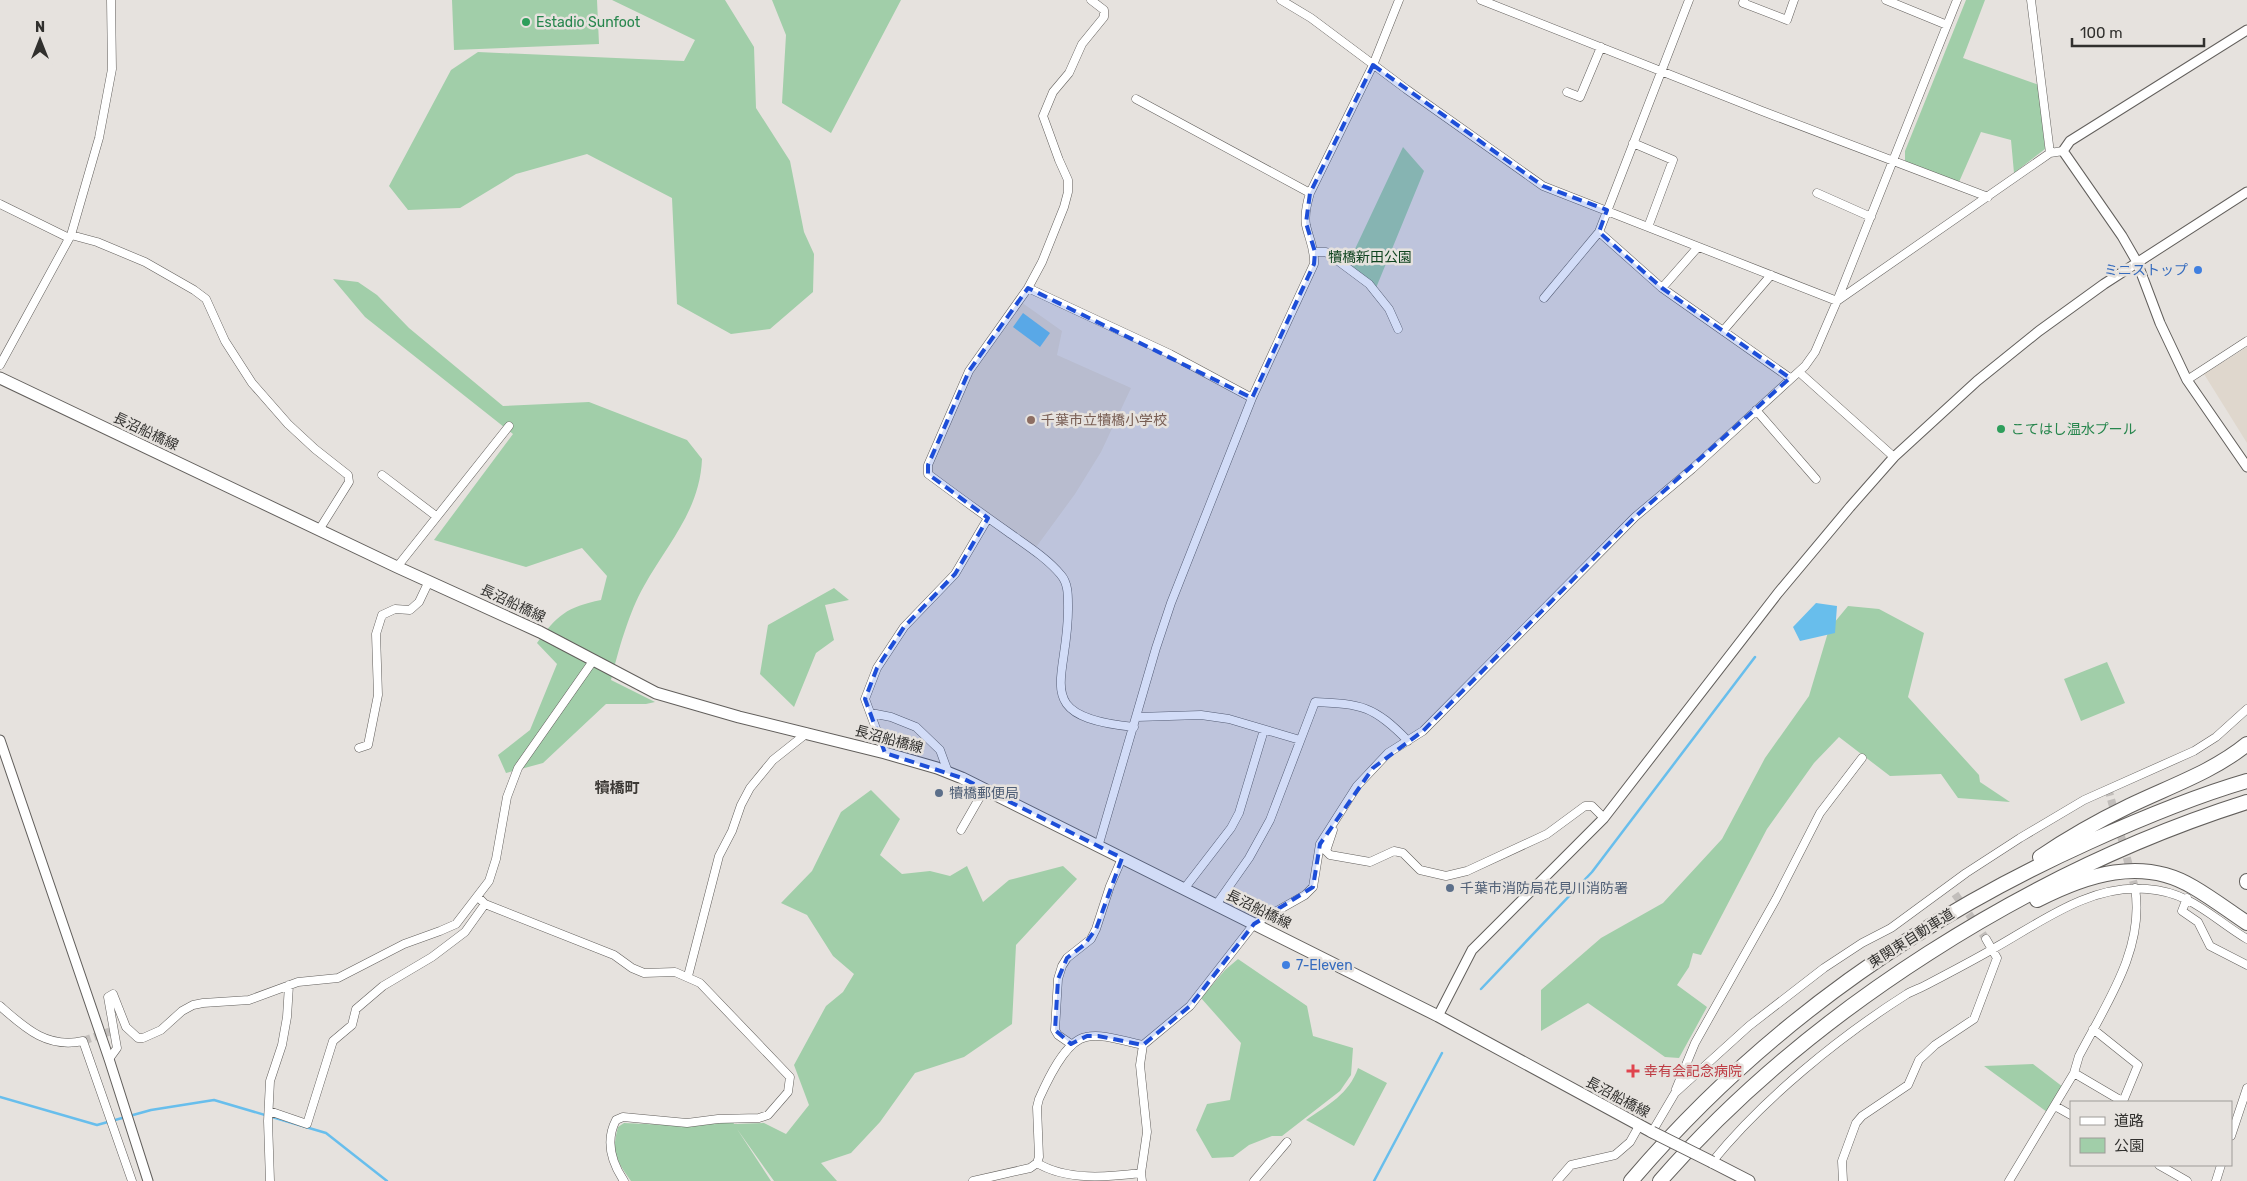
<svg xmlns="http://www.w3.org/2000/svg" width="2247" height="1181" viewBox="0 0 2247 1181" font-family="Rubik,'Noto Sans JP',sans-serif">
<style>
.built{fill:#dfd7cd}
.green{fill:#a1cea9}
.water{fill:#68beec}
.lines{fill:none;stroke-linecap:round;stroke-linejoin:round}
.stream{stroke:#68beec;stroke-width:2.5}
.minor-tunnel{stroke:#c2bebb;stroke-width:8;stroke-dasharray:8 4;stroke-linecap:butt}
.minor-casing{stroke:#625f5c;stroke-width:9}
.tertiary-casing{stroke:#625f5c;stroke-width:11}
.primary-casing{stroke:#625f5c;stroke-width:13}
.motorway-casing{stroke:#625f5c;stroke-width:16}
.minor{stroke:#fff;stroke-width:8}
.tertiary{stroke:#fff;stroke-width:9}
.primary{stroke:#fff;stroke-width:11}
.motorway{stroke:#fff;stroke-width:14}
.primary-bridge-casing{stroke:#625f5c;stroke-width:13;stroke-linecap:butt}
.primary-bridge{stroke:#fff;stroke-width:11}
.marked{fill:#1d4ed8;fill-opacity:0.2;stroke:#1d4ed8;stroke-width:4;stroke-dasharray:10 6;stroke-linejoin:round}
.leisure-dot{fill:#2e9e5b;stroke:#e6e2de;stroke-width:2}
.shop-dot{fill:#3f7fe0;stroke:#e6e2de;stroke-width:2}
.education-dot{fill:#8d6e63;stroke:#e6e2de;stroke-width:2}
.service-dot{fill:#5c6f8a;stroke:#e6e2de;stroke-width:2}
.health-dot{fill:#e0444e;stroke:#e6e2de;stroke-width:2}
.labels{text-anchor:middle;stroke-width:5;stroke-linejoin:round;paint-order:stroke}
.leisure-label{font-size:14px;fill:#27864d;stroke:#e6e2de;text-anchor:start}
.park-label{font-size:14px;fill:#104420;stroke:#e6e2de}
.shop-label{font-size:14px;fill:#366cbe;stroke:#e6e2de;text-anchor:end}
.education-label{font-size:14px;fill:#785e54;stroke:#e6e2de;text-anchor:start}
.street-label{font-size:14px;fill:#31302e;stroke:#e6e2de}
.service-label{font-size:14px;fill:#4e5e75;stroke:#e6e2de;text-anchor:start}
.health-label{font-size:14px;fill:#be3a42;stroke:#e6e2de;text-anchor:start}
.neighbourhood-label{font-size:15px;font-weight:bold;fill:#3c3935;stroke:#e6e2de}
</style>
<rect width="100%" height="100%" fill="#e6e2de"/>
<path class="built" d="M1021 302 1062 331 1057 355 1131 388 1101 452 1075 494 1034 550 927 475 965 377Z
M2247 347V443L2204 374Z"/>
<path class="green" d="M452 0H597L599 44 454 50Z
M612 0H725L754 47 756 108 790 161 804 232 814 254 813 292 770 329 731 334 677 304 672 198 587 154 516 174 460 208 408 210 389 186 451 70 478 52 684 61 695 40Z
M772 0H901L831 133 782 103 786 35Z
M1966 0H1985L1963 58 2039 85 2045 149 2014 173 2011 140 1981 132 1959 182 1905 162V151Z
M1403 147 1424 171 1376 288 1347 266Z
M333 279 358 282 377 295 409 328 503 406 589 402 687 440 702 459C700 510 668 543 644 586 629 612 618 651 611 680L655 702 646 704H606L543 763 506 773 498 755 530 730 557 664 537 643C557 615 567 607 601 600L607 576 582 548 526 567 434 540 513 434 365 317Z
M834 588 849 600 825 605 834 640 816 653 794 707 760 674 768 625Z
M1848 606 1879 609 1924 633 1908 697 1979 775 1980 782 2010 802 1958 798 1941 774 1890 776 1839 737 1814 763 1767 829 1701 955 1693 953 1689 967 1677 985 1707 1007 1679 1058 1665 1057 1588 1003 1541 1031V990L1601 938 1663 903 1722 839 1765 758 1809 696 1829 629Z
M2107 662 2125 703 2081 721 2064 679Z
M871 790 900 819 880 855 902 874 930 871 950 876 967 866 983 902 1009 880 1063 866 1077 879 1016 945 1012 1024 964 1057 915 1073 880 1122 851 1153 821 1163 837 1181H774L737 1129 771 1181H631C616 1160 611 1153 618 1127L624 1123 689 1126 733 1122 734 1124 764 1123 786 1134 809 1105 794 1065 826 1006 843 992 854 974 833 956 807 915 781 903 812 871 841 812Z
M1238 959 1307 1006 1313 1036 1353 1048 1351 1075 1340 1091 1282 1136H1272L1249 1145 1233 1157 1212 1158 1196 1130 1207 1104 1230 1100 1241 1043 1201 998 1225 970Z
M2033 1064 2063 1087 2047 1112 1984 1066Z
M1358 1068 1387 1083 1354 1146 1306 1120C1328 1105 1349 1094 1358 1068Z"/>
<path class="water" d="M1023 313 1050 333 1040 347 1013 327Z
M1816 603 1837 606 1835 633 1800 641 1793 627Z"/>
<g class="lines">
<path class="stream" d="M1481 989 1592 872 1755 657
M0 1097 97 1125 151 1110 214 1100 326 1133 387 1181
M1374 1181 1442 1053"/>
<path class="minor-tunnel" d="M2108 788 2135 888
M1955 894 1986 939
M83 1041 117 1029"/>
<defs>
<path id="minor" d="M1091 0 1104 10V17L1082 44 1069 73 1053 92 1043 116 1059 160 1068 180V192L1064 207 1042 262 1028 288 969 371 928 465V474C955 494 981 513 1008 532 1026 545 1047 558 1061 575 1068 583 1068 595 1068 604 1070 680 1026 716 1134 727
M1281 0 1311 18 1406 89 1543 186 1837 301 1957 0
M1481 0 1762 111 1988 197
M1744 0 1743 3 1787 20 1794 0
M1886 0 1947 25
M2031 0 2050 153
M1567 92 1580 97 1601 47
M1136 99 1310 193
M1633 143 1673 160 1648 227
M1817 193 1871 217
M0 204 69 238
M1599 232 1662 288 1790 378
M71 235 97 242 145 262 194 290 206 299 225 341 252 383 288 424 315 449 348 475 349 482 319 530
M1315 252H1326L1369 284 1389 309 1398 329
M1028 288 1170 354 1252 398
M1662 288 1698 247
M1544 298 1599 232 1689 0
M1723 331 1771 275
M0 365 71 235 99 138 112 69 111 0
M1799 372 1894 457
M2187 380 2247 341
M1756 410 1816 479
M382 475 436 516
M397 567 509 426
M871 713 891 717 916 727 940 750 948 772
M1137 717 1201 715 1229 719 1300 740
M359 748 368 745 378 695 376 634 382 615 395 609 410 610 419 602 429 581
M885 753 865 699 877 668 904 627 955 574 988 518
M961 830 984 790
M1333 830 1326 851 1330 855 1370 862 1394 851 1403 853 1420 870 1446 876 1467 871 1547 834 1585 806H1592L1604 818
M1098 847 1156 648 1171 603 1252 398 1314 264C1315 249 1309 239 1306 225 1304 214 1307 203 1310 193L1373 65 1399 0
M1184 889 1231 828 1239 813 1264 730
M478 897 485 904 614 955 632 968 644 973 675 972 700 983 790 1077 788 1092 768 1115 759 1118 718 1119 687 1123 623 1117 616 1120C605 1141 612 1163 624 1181
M2187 898 2182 911 2198 922 2210 946 2247 965
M1216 905 1249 858 1270 820 1315 702C1362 704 1374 706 1408 741
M688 976 719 856 732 831 741 805 750 788 773 760 807 733
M0 1006C25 1028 47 1049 83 1041L132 1181
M1071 1044 1058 1035 1055 1030 1058 979 1062 966 1067 958 1091 939 1096 929 1110 886 1122 858
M109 1059 117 1048 108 997 113 994 126 1027 138 1038H143L161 1030 182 1011 193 1005 203 1003 249 1000 298 982 338 978 404 944 440 931 456 924 489 881 496 859 507 797 518 768 593 661
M2074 1073 2120 1100 2124 1099 2138 1065 2093 1029
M1676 1089 1695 1043 1776 899 1820 813 1862 758
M2055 1106 2071 1115
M269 1111 307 1124 333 1041 352 1025 356 1009 383 986 432 957 465 932 485 904
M1652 1132 1675 1093 1749 1026 1824 968 1862 943 1891 928 1966 873 2020 838 2084 800 2194 751 2216 737 2247 709
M2231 1136 2247 1088
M1712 1162C1763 1099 1839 1037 1907 994 1914 990 1921 988 1928 984 1949 973 1970 962 1991 950 2040 923 2089 884 2147 889 2191 892 2212 918 2247 939
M1037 1163C1067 1181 1108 1177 1141 1173
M2159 1165 2187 1181
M270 1181 268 1121 270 1081 282 1045 287 1017 289 985
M973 1181 1030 1168 1037 1163 1039 1157 1037 1107 1039 1099C1047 1081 1065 1041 1086 1037 1103 1033 1126 1042 1143 1045L1190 1006 1254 924 1305 895 1313 887 1320 844 1357 786 1388 753 1423 731 1635 517 1692 469 1805 366 1815 352 1837 301 2050 153 2063 151
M1142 1181 1141 1173 1147 1132 1140 1065 1143 1045
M1254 1181 1287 1142
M1557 1181 1571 1165 1615 1155 1630 1142 1639 1126
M1843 1181 1842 1161 1856 1123 1862 1116 1908 1085 1919 1060 1935 1045 1974 1019 1997 958 1986 939
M2009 1181 2074 1073 2079 1056C2106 1004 2145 949 2135 888
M2216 1181 2221 1165"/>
<path id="tertiary" d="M2247 30 2070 141 2063 151 2122 236 2137 262 2160 323 2187 380 2247 467
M0 740 109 1059 148 1181
M1438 1016 1472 950 1604 818 1778 593 1850 507 1894 457 1977 381 2039 331 2104 284 2247 192"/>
<path id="primary" d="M0 378 397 567 540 632 656 693 739 717 885 753 937 768 962 778 1438 1016 1652 1132
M1712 1162 1749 1181"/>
<path id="motorway" d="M2040 857C2068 838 2098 821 2129 806 2168 787 2213 772 2247 744
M2247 881V882
M2037 900C2086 875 2142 856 2193 887 2212 898 2229 911 2247 923
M1631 1181C1757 1033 1912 922 2089 842 2140 819 2192 797 2247 781
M1660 1181C1808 1011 2032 870 2247 802"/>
</defs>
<use href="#minor" class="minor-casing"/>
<use href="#tertiary" class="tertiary-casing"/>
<use href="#primary" class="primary-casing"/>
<use href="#motorway" class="motorway-casing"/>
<use href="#minor" class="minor"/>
<use href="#tertiary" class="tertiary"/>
<use href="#primary" class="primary"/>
<use href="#motorway" class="motorway"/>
<defs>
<path id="primary-bridge" d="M1652 1132 1712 1162"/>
</defs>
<use href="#primary-bridge" class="primary-bridge-casing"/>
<use href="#primary-bridge" class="primary-bridge"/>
</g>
<path class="marked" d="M1373 65 1543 186 1607 210 1599 232 1662 288 1790 378 1635 517 1423 731 1373 768 1320 844 1313 887 1254 924 1190 1006 1143 1045 1098 1036H1087L1071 1044 1055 1030 1058 979 1067 958 1084 945 1096 929 1122 858 962 778 885 753 865 699 877 668 904 627 955 574 988 518 928 474V465L969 371 1028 288 1252 398 1314 264 1315 252 1306 223 1310 193Z"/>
<g class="leisure-dot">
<circle cx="526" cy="22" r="5"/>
<circle cx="2001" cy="429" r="5"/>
</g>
<g class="shop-dot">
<circle cx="2198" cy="270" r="5"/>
<circle cx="1286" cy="965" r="5"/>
</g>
<circle class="education-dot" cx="1031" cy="420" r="5"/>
<g class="service-dot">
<circle cx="939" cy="793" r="5"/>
<circle cx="1450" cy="888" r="5"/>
</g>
<path class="health-dot" d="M1630.5 1063.5h5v5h5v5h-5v5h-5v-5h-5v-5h5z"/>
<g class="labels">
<g class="leisure-label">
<text x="536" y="27">Estadio Sunfoot</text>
<text x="2011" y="434">こてはし温水プール</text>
</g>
<g class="park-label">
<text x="1370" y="262">犢橋新田公園</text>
</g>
<g class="shop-label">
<text x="2188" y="275">ミニストップ</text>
<text x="1296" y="970" text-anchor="start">7-Eleven</text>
</g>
<g class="education-label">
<text x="1041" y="425">千葉市立犢橋小学校</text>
</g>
<g class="street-label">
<text transform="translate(146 431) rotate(25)" y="5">長沼船橋線</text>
<text transform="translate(513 603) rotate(25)" y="5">長沼船橋線</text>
<text transform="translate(889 739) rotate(15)" y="5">長沼船橋線</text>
<text transform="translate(1259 909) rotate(26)" y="5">長沼船橋線</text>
<text transform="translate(1911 938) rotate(-32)" y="5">東関東自動車道</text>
<text transform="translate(1618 1097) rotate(28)" y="5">長沼船橋線</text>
</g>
<g class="service-label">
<text x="949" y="798">犢橋郵便局</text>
<text x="1460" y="893">千葉市消防局花見川消防署</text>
</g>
<g class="health-label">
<text x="1644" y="1076">幸有会記念病院</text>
</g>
<g class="neighbourhood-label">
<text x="617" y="793">犢橋町</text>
</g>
</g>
<rect x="2070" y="1101" width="162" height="65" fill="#e6e2de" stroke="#9e9b98"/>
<rect x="2080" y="1117" width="25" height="8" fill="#ffffff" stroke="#9e9b98"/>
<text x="2114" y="1126" font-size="15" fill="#31302e">道路</text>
<rect x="2080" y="1138" width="25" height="15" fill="#a1cea9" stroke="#9e9b98"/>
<text x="2114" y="1151" font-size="15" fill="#31302e">公園</text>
<g transform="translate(40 40)" stroke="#e6e2de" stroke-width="4" paint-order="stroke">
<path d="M0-4L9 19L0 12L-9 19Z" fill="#31302e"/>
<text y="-8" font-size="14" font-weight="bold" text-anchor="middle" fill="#31302e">N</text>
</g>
<path d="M2072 38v8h132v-8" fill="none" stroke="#31302e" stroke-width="2.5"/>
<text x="2080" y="38" font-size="15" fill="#31302e" stroke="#e6e2de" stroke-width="4" paint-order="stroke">100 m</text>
</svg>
